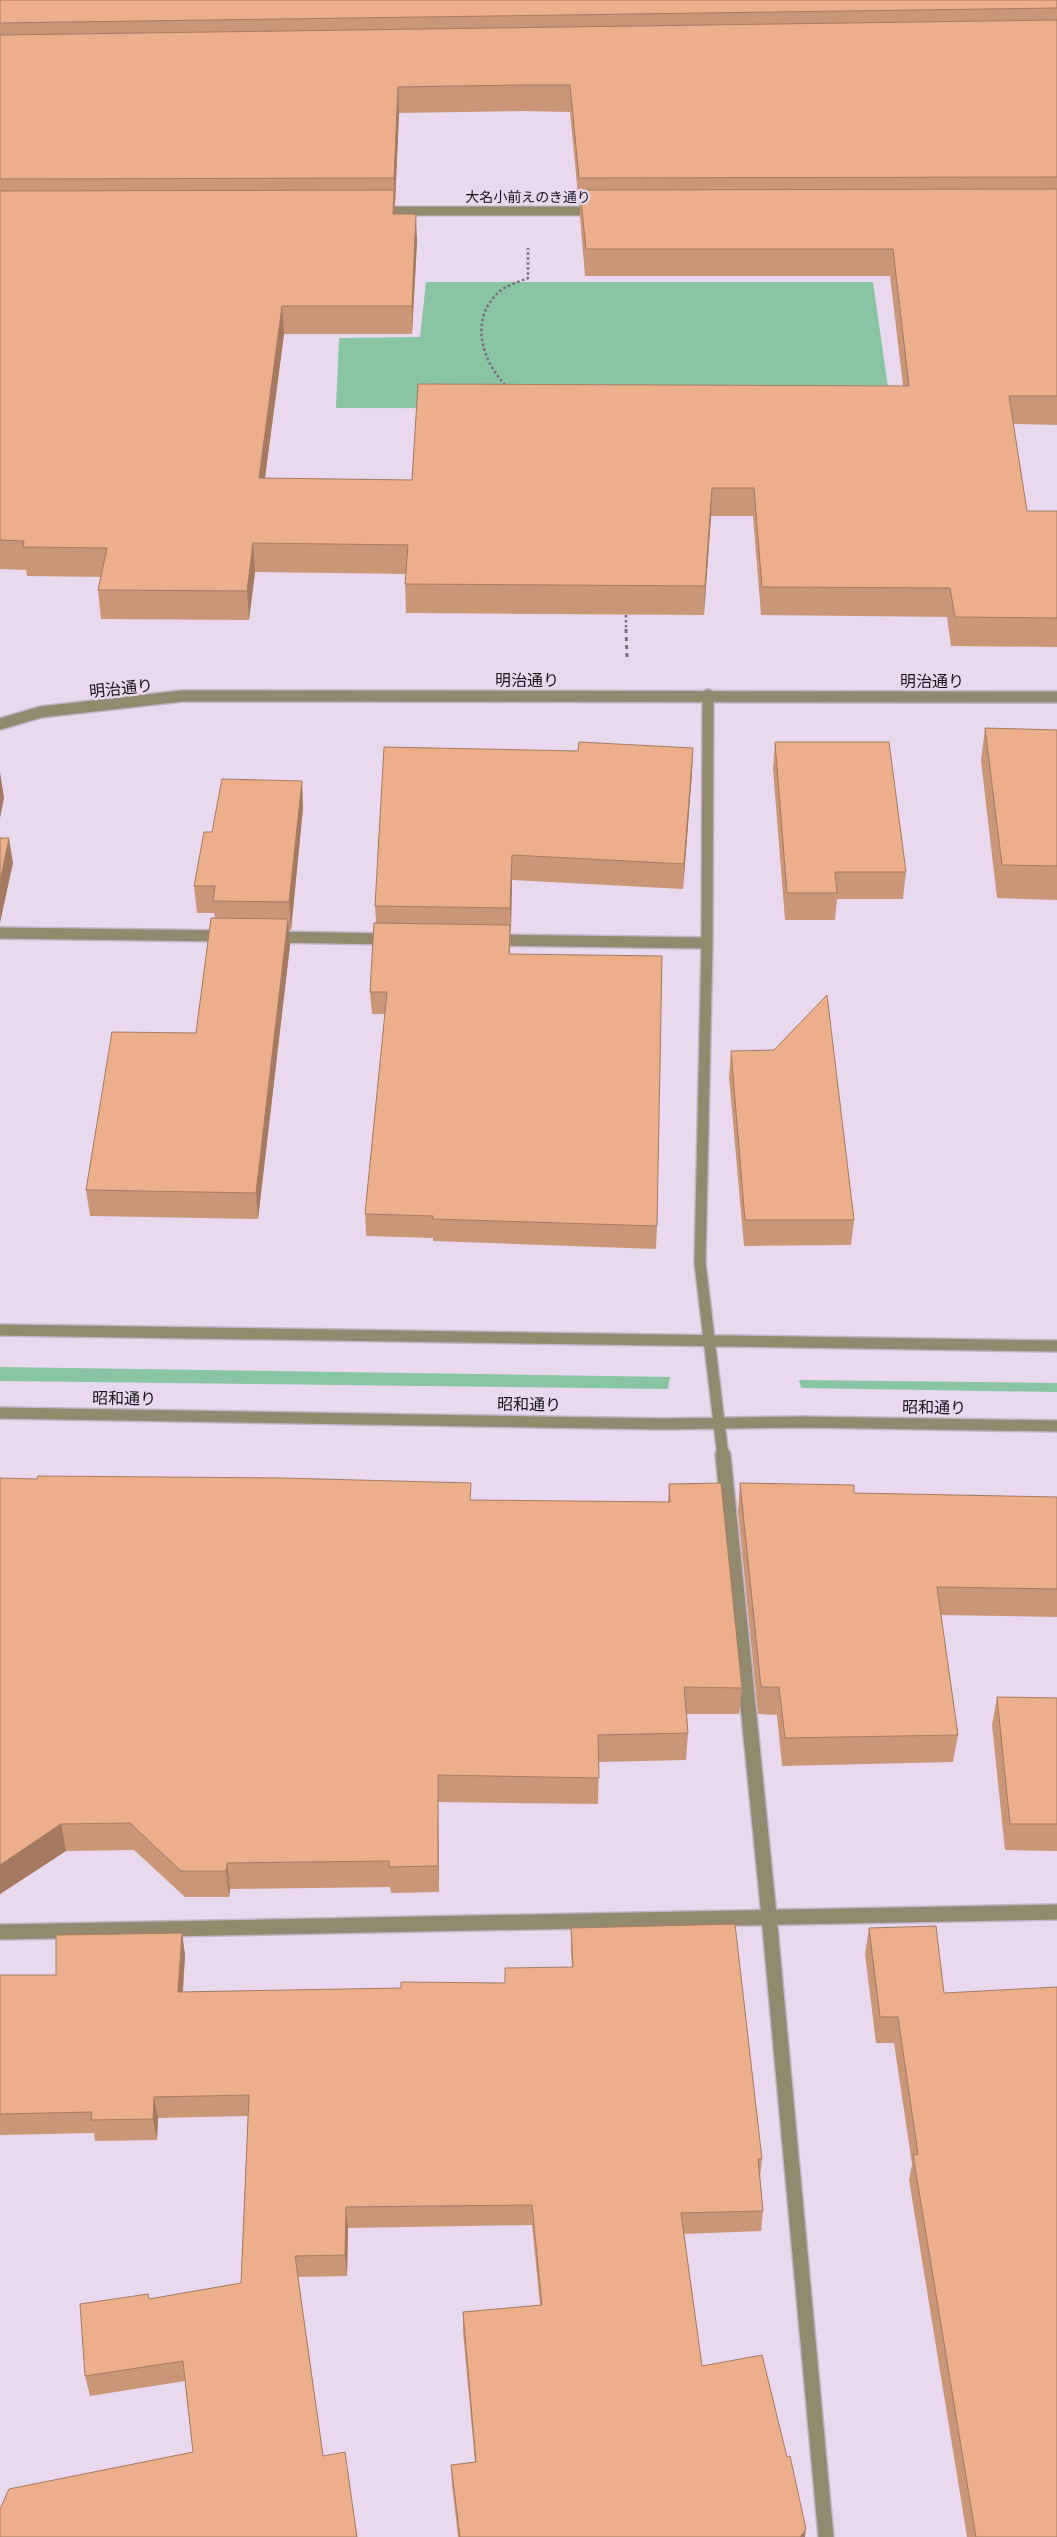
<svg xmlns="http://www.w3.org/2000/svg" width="1057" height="2537" viewBox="0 0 1057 2537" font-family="'Open Sans','Noto Sans JP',sans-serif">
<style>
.green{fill:#89c4a3}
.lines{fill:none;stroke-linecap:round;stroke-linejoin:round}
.minor-far2-casing{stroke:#c2b5c8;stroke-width:11}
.minor-far1-casing{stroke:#c2b5c8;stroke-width:14}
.minor-casing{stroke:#c2b5c8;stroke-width:18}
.path-far1{stroke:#776d7c;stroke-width:2.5;stroke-dasharray:2.5 2.5;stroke-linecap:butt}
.path{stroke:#776d7c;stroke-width:3;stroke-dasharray:4 4;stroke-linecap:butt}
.minor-far2{stroke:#918a6f;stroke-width:9}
.minor-far1{stroke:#918a6f;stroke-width:11}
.minor{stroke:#918a6f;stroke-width:15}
.wall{fill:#cb9678;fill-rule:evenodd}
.shaded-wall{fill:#a57a61}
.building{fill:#ecae8b;stroke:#a57a61}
.labels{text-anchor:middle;stroke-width:4.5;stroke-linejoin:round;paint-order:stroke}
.far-street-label{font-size:14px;fill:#161119;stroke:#e8d9ef}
.street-label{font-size:16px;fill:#161119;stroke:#e8d9ef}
</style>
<rect width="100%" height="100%" fill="#e8d9ef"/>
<path class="green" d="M426 282H873L891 409 336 408 339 338 420 337Z
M0 1367 670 1377 668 1389 0 1381Z
M799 1380 1057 1383V1392L801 1388Z"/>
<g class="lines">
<defs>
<path id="minor-far2" d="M377 211H597"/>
<path id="minor-far1" d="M708 695 707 943 700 1263 723 1456
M0 724 41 712 182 696 1057 697
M0 933 225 936
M272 937 390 939
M495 940 707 943
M0 1330 1057 1346
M0 1413 664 1424 803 1422 1057 1426"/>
<path id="minor" d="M723 1455 769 1916 826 2537
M0 1932 1057 1912"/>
</defs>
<use href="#minor-far2" class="minor-far2-casing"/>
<use href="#minor-far1" class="minor-far1-casing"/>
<use href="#minor" class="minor-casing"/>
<path class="path-far1" d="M505 385C481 359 469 318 500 291 507 285 519 282 528 278V248
M626 615V630"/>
<path class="path" d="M626 629 627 657"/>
<use href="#minor-far2" class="minor-far2"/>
<use href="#minor-far1" class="minor-far1"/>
<use href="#minor" class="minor"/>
</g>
<path class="wall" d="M0 0H1057V425L1013 424 1027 511H1057V647L951 646 947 617 761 615 753 516H711L704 615 406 613 405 584 406 574 255 572 249 620 101 619 98 590 101 577 27 576 26 570 0 569ZM522 111 570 112 579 205H580V217L585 276H890L903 386 412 480 265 478 284 334H412L417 241 395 214 394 205H395L399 113Z
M985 728 1057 730V900L997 898 981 761Z
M775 742 906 872 903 899H837L835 920H785L773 769Z
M692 773 683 889 512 880 510 954 657 1226 656 1249 433 1241V1238L366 1236 365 1214 385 1014H372L370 992 376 923 375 906Z
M302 781 303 808 291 930H288L290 945 258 1219 90 1216 86 1190 196 1033 215 918 214 913H197L194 886 212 832Z
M731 1051 854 1220 851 1245 744 1246 729 1077Z
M0 1478 471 1500 668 1502 669 1484 742 1688 739 1714H687L688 1733 686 1760 599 1762 598 1804 438 1802 439 1892 391 1893 390 1887 230 1889 229 1897H185L134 1850 66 1851 0 1894Z
M740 1483 854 1493 1057 1497V1617L941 1615 958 1735 953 1762 782 1766 777 1715 758 1714 738 1511Z
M997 1697 1057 1698V1851L1005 1850 992 1725Z
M571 1928 762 2159 760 2178 763 2211 761 2231 684 2234 702 2366 805 2537H458L452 2485 451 2465 475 2462 463 2332V2312L540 2305 532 2225 348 2228 347 2276 298 2277 323 2456 357 2537 193 2452 185 2381 90 2396 85 2376 149 2299 241 2283 248 2116 158 2118 157 2140 95 2141 94 2133 0 2135V1975H56L182 1933 185 1955 183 1992 401 1988 505 1983 572 1967 571 1950Z
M869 1928 944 1993 1057 2537H967L909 2180 912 2164 894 2043H876L865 1954Z"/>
<path class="shaded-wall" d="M398 87 399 113 395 205 394 178Z
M394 190 395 218 393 214Z
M416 214 417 241 412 334V306Z
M282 306 284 334 261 507 259 478Z
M712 488 711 516 704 615 705 586Z
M253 543 255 572 249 620 247 591Z
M693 748 692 773 683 889 684 864Z
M0 772 4 798 0 818Z
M302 781 303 808 291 930 289 902Z
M9 838 13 863 0 923V882Z
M512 855V880L511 933 510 908Z
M288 919 290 945 258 1219 256 1193Z
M438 1775V1802L439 1892 438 1866Z
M61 1824 66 1851 0 1894V1865Z
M227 1863 230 1889 229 1897 226 1871Z
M182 1933 185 1955 181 2014 178 1992Z
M154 2097 158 2118 157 2140 153 2119Z
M346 2207 348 2228 347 2276 345 2255Z
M806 2529 805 2537H800Z"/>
<path class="building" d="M0 0H1057V8L0 23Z
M1057 20V177L579 178 570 85H522L398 87 394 178 0 179V35Z
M1057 189V396H1009L1027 511H1057V618L955 617 950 588 762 587 754 488H712L705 586 405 584 408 545 253 543 247 591 98 590 107 548 23 547 24 541 0 540V191L394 190 393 214H416L412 306H282L259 478 412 480 418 384 909 386 893 249H586L580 190Z
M985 728 1057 730V866L1002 865Z
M579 742 693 748 684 864 512 855 510 908 375 906 384 747 578 751Z
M775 742H889L906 872H835L837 893H787Z
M222 779 302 781 289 902 213 901 215 886H194L204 832H212Z
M0 838H9L0 882Z
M211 918 288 919 256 1193 86 1190 112 1032 196 1033Z
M374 923 510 925 509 954 662 956 657 1226 432 1219 433 1216 365 1214 387 992H370Z
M827 995 854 1220H745L731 1051 774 1050Z
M38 1476 282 1478 471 1483 470 1500 670 1502 669 1484 721 1483 742 1688 684 1687 688 1733 598 1735 599 1778 438 1775V1866L389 1867V1861L227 1863 226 1871H181L130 1823 61 1824 0 1865V1478L37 1479Z
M740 1483 854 1485V1493L1057 1497V1589L937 1587 958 1735 785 1738 779 1687H761Z
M997 1697 1057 1698V1824H1010Z
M735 1924 762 2159H758L763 2211 681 2213 702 2366 762 2355 787 2457 790 2456 806 2529 800 2537H460L451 2465 476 2462 463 2312 542 2305 532 2205 346 2207 345 2255 295 2256 323 2456 345 2452 357 2537H0V2509L9 2489 193 2452 183 2361 85 2376 80 2304 148 2294 149 2299 241 2283 249 2095 154 2097 153 2119 91 2120 92 2112 0 2114V1975H56V1935L182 1933 178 1992 401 1988V1982L505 1983V1968L573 1967 571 1928Z
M936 1926 944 1993 1057 1987V2537H976L913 2155 918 2154 898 2017H880L869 1928Z"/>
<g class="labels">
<g class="far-street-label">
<text x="528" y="202">大名小前えのき通り</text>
</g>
<g class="street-label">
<text x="527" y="686">明治通り</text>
<text x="932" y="687">明治通り</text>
<text transform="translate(121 688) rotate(-6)" y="6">明治通り</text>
<text transform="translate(124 1398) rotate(1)" y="6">昭和通り</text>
<text transform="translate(529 1404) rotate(1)" y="6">昭和通り</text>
<text transform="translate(934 1407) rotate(1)" y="6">昭和通り</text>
</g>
</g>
</svg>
